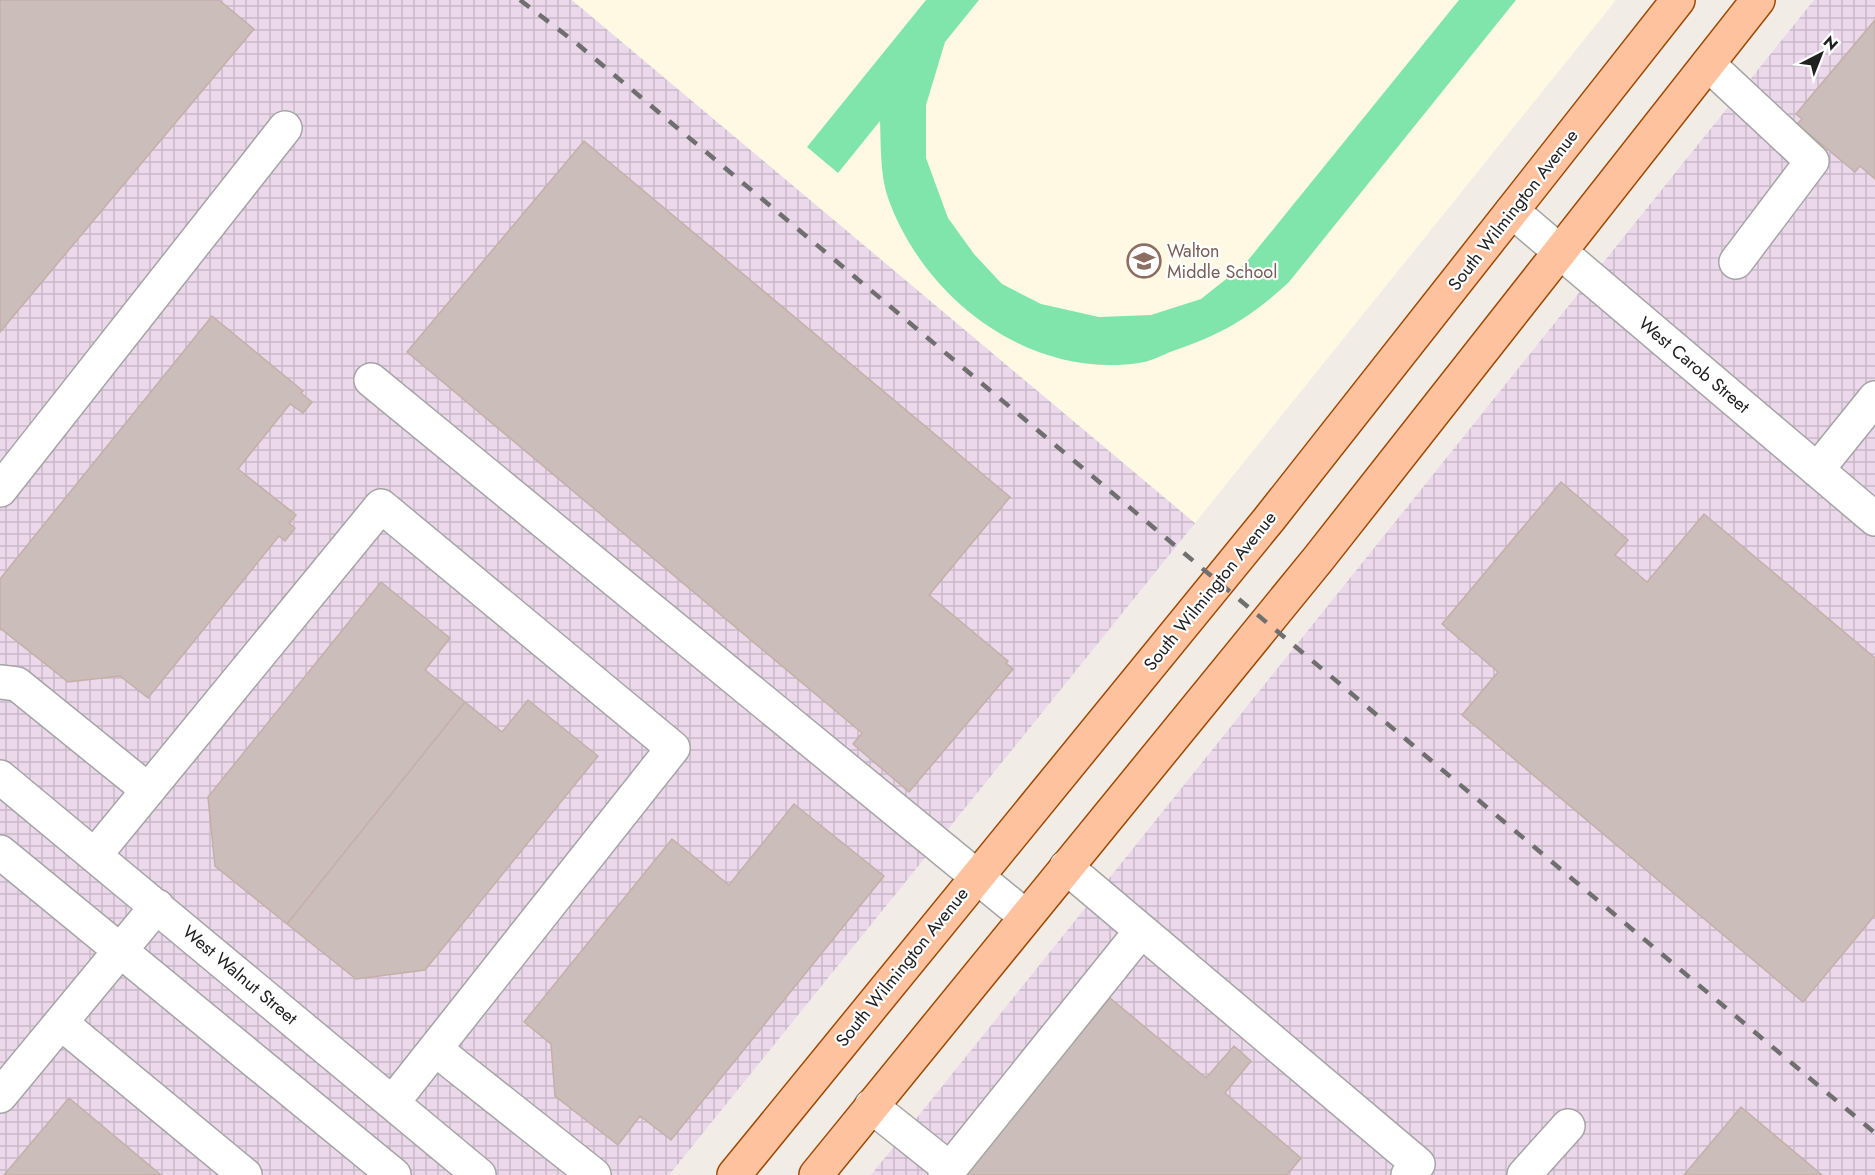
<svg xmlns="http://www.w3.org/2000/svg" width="1875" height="1175" viewBox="0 0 1875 1175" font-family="Jost,sans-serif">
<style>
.industrial{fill:url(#industrial-grid)}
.education{fill:#fff9e3}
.pitch{fill:#80e5aa}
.building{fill:#cabdba;stroke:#c5afa8;stroke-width:1.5}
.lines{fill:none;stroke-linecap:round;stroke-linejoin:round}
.minor-casing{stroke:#a5a5a5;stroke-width:36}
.major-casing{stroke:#9e4900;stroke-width:36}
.minor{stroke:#fff;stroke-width:33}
.major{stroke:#ffc29f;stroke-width:33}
.rail{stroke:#6f6f6f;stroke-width:4.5;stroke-dasharray:12 12;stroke-linecap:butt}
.labels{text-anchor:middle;stroke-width:4.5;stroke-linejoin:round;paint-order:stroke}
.street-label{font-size:18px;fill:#212121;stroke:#fff}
.education-label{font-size:18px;fill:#785e54;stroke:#fff;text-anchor:start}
</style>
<defs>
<pattern id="industrial-grid" width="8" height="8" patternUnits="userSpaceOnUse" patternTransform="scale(1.5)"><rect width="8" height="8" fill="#ebd8eb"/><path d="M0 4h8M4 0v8" fill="none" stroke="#c9b9c9"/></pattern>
</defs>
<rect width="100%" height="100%" fill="#f2ece7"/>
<path class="industrial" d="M0 0H572L1195 523 669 1175H0Z
M1814 0H1875V1175H871Z"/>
<path class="education" d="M572 0H1616L1195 523Z"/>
<path class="pitch" d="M926 0H979L945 42 926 105V158L948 218 974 254 1002 284 1041 304 1099 317 1151 315 1201 299 1245 264 1459 0H1516L1289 282C1250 318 1223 334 1173 351 1162 355 1150 362 1139 363 1029 379 924 299 888 198 880 175 881 145 880 121L838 173 807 147Z"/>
<path class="building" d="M0 0H219L254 29 0 332Z
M1875 20V179L1860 166 1855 172 1797 124 1802 119 1796 114Z
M584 141 1010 497 929 595 1008 661 1006 663 1013 669 909 792 853 744 862 733 407 352Z
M212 316 303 391 301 393 312 402 303 413 290 404 238 469 296 515 289 523 295 528 285 541 279 536 148 698 120 676 68 682 0 628V579Z
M1561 482 1628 540 1615 555 1647 582 1704 514 1875 658V915L1803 1002 1462 715 1498 672 1442 624Z
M381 582 450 638 425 670 465 702 287 924 215 866 208 797Z
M528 700 598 756 425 970 356 979 287 924 465 702 502 732Z
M794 804 884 876 671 1140 640 1116 618 1145 555 1096 551 1044 524 1022 672 839 729 885Z
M1110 998 1206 1078 1234 1046 1251 1061 1225 1093 1301 1158 1287 1175H962Z
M69 1098 161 1175H4Z
M1741 1107 1822 1175H1684Z"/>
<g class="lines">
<defs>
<path id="minor" d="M1708 64 1812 161 1736 262
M1512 211 1875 519
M371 380 1025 916
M1817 470 1875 398
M0 490 285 128
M0 682 17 684 148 790
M0 777 479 1175
M0 852 394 1175
M95 855 381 506 673 748 393 1102
M1066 867 1418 1164 1408 1175
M61 1023 245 1175
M435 1049 594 1175
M0 1096 157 906
M871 1106 950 1169
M945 1175 1141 931
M1524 1175 1568 1126"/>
<path id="major" d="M734 1175 1270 518 1678 0
M816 1175 1319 558 1758 0"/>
</defs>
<use href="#minor" class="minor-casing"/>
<use href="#major" class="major-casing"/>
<use href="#minor" class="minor"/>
<use href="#major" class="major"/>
<path class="rail" d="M520 0 575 42 1875 1133"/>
</g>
<defs>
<symbol id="school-ring" viewBox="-11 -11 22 22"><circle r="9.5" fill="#fff" stroke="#8d6e63" stroke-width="1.5"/><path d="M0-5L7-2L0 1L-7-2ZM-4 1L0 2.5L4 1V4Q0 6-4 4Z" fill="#8d6e63"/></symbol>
</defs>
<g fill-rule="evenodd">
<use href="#school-ring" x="1125" y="242" width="38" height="38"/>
</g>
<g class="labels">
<g class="street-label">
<text transform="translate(1513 210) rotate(-52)" y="6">South Wilmington Avenue</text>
<text transform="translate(1694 365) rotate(40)" y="6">West Carob Street</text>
<text transform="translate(1210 591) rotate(-51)" y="6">South Wilmington Avenue</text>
<text transform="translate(902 967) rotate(-51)" y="6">South Wilmington Avenue</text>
<text transform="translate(240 975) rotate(40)" y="6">West Walnut Street</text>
</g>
<g class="education-label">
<text x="1167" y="257">Walton<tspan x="1167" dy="21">Middle School</tspan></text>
</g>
</g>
<g transform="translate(1821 54) rotate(42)" stroke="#ffffff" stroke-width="4.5" paint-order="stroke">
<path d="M0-4.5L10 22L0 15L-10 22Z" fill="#212121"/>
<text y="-9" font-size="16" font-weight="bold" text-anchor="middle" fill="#212121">N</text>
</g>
</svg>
